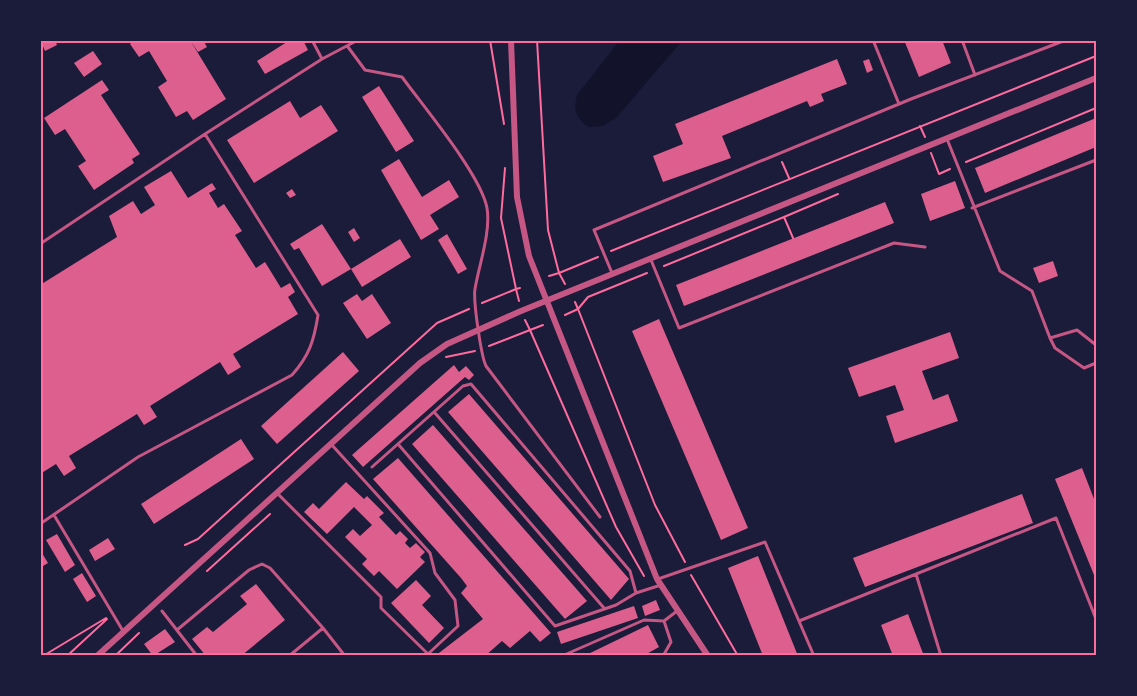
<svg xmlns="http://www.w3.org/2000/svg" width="1137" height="696" viewBox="0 0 1137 696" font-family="Raleway,sans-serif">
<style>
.water{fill:#12122b}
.building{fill:#dd5f8e}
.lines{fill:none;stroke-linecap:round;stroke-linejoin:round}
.path{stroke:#ff6b9d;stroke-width:2}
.service{stroke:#c65784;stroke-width:3}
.minor{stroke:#c65784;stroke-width:6}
.neatline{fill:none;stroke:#ff6b9d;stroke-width:2}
</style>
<rect width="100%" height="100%" fill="#1b1b3a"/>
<path class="water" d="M619 41H682L616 118 603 126 589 127C576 120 573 109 577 95Z"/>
<path class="building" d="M48 40H55L57 45 45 51 42 44Z
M135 40H190L226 99 193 120 187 111 176 117 158 87 167 81 149 51 139 57 130 44Z
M190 40H203L207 47 198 52Z
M290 40H303L308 50 265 74 257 61Z
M904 40H942L951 63 919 77Z
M93 51 102 64 84 77 74 63Z
M837 59 847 84 821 94 824 101 810 107 807 101 722 136 731 158 663 182 653 156 683 144 675 124Z
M869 59 873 70 867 73 863 61Z
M102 80 109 90 101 95 140 154 132 159 134 163 94 190 78 166 86 161 65 129 55 135 44 118Z
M379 86 414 141 396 152 362 97Z
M290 101 300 118 321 105 338 131 254 183 227 140Z
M1096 118V147L985 193 975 168Z
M399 159 422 197 449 180 459 197 430 215 439 229 421 240 381 170Z
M171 171 188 198 212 183 216 189 209 193 218 208 224 204 242 231 235 235 256 268 265 262 281 288 290 283 295 292 288 297 298 314 233 354 241 367 228 375 220 362 150 406 157 417 144 425 137 414 69 456 76 468 64 476 56 464 40 474V285L117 237 109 216 133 201 141 214 155 205 144 187Z
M955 181 965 208 930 221 921 194Z
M292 189 296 195 290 198 286 193Z
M885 202 894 223 684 306 676 285Z
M322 224 351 269 400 239 411 257 362 287 351 269 322 286 299 248 294 250 290 244Z
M354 228 360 238 354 242 348 232Z
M447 234 467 269 458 274 438 240Z
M1053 261 1058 276 1039 283 1033 268Z
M357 294 362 301 372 294 391 323 367 339 343 303Z
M659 319 748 528 721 540 632 331Z
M950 332 959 358 922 371 933 400 948 394 958 421 895 443 886 416 904 410 895 385 859 397 848 368Z
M343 352 359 371 277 444 261 426Z
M454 365 459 372 466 366 474 375 469 380 465 377 363 467 352 455Z
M469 394 629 579 611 600 448 412Z
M433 425 587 601 565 619 412 444Z
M241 439 254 459 154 524 141 504Z
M398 458 551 633 540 642 530 631 510 648 502 641 485 656H435L483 619 461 593 467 586 461 578 373 479Z
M1082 468 1096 504V580L1055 479Z
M346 482 364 499 367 496 384 513 379 517 396 535 400 531 408 539 405 543 410 548 416 543 425 552 420 557 425 562 397 589 379 571 374 576 362 564 367 559 345 537 353 529 360 536 372 525 354 507 327 534 304 512 313 503 319 509Z
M1022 494 1033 523 865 587 853 558Z
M57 534 75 565 65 572 46 540Z
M108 538 115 549 95 561 89 550Z
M42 553 48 563 43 566 40 562Z
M758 556 798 656H763L728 568Z
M82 573 96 596 87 602 73 579Z
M416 580 431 596 422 605 444 628 429 643 391 603Z
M256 584 285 620 241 656H206L192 639 207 627 213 632 247 604 240 596Z
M656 600 660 610 645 616 642 606Z
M634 606 638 618 561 644 557 632Z
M908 614 924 656H893L881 625Z
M648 625 659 647 643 656H584Z
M165 629 175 642 153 656 144 644Z"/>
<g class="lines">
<path class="path" d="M490 40 504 124
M537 40 548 230 559 273 598 257
M920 126 925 137
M931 153 939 174 950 169
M782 162 789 178
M966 162 1096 108
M793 238 784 217 838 194
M611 251 1096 56
M664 266 784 217
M647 273 588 297 578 309 655 505 685 562
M549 276 559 273 565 284
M519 301 516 289 520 288
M482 303 516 289 501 218 505 168
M565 315 578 309 575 302
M525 320 530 330 543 325
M489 346 530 330 616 527 644 576
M446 357 475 351
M185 545 198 539 437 323 469 309
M207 571 270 514
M691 575 738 656
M43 656 106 618
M67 656 107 619
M115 656 139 633"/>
<path class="service" d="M873 40 899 104
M962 40 975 75
M348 47 365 70 402 77C423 106 481 175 487 208 491 232 479 265 475 289 473 300 481 356 486 366L600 517
M322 59 358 40
M205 134 322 59 312 40
M947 139 1000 271 1032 291 1050 338 1077 330 1096 345
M972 208 1096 160
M40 244 205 134 318 315C314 341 309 356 292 375L138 457 40 524
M651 260 679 328 894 243 925 247
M612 273 594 230 911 99 1066 40
M1050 338 1055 348 1084 368 1096 363
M435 413 604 608
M398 444 555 626 616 605 636 593
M372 467 463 386 471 384 630 571 636 593 661 585
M277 493 381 597V608L428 654 458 626 455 600 435 573 430 553 331 444
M54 515 123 631
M916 574 941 656
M658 579 765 542 814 656
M162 611 197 656
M799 621 1056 518 1096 619
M177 630 249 570 262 564 270 568 323 628
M289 656 323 628 345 656
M562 656 644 620 664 621 677 611
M663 656 671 642 664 621"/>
<path class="minor" d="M511 40 517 197 529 256 657 579 708 656
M97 656 420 363 447 344 521 311 1096 78"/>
</g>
<rect width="1137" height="696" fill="none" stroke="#1b1b3a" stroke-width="84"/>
<rect x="42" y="42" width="1053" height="612" class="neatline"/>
</svg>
